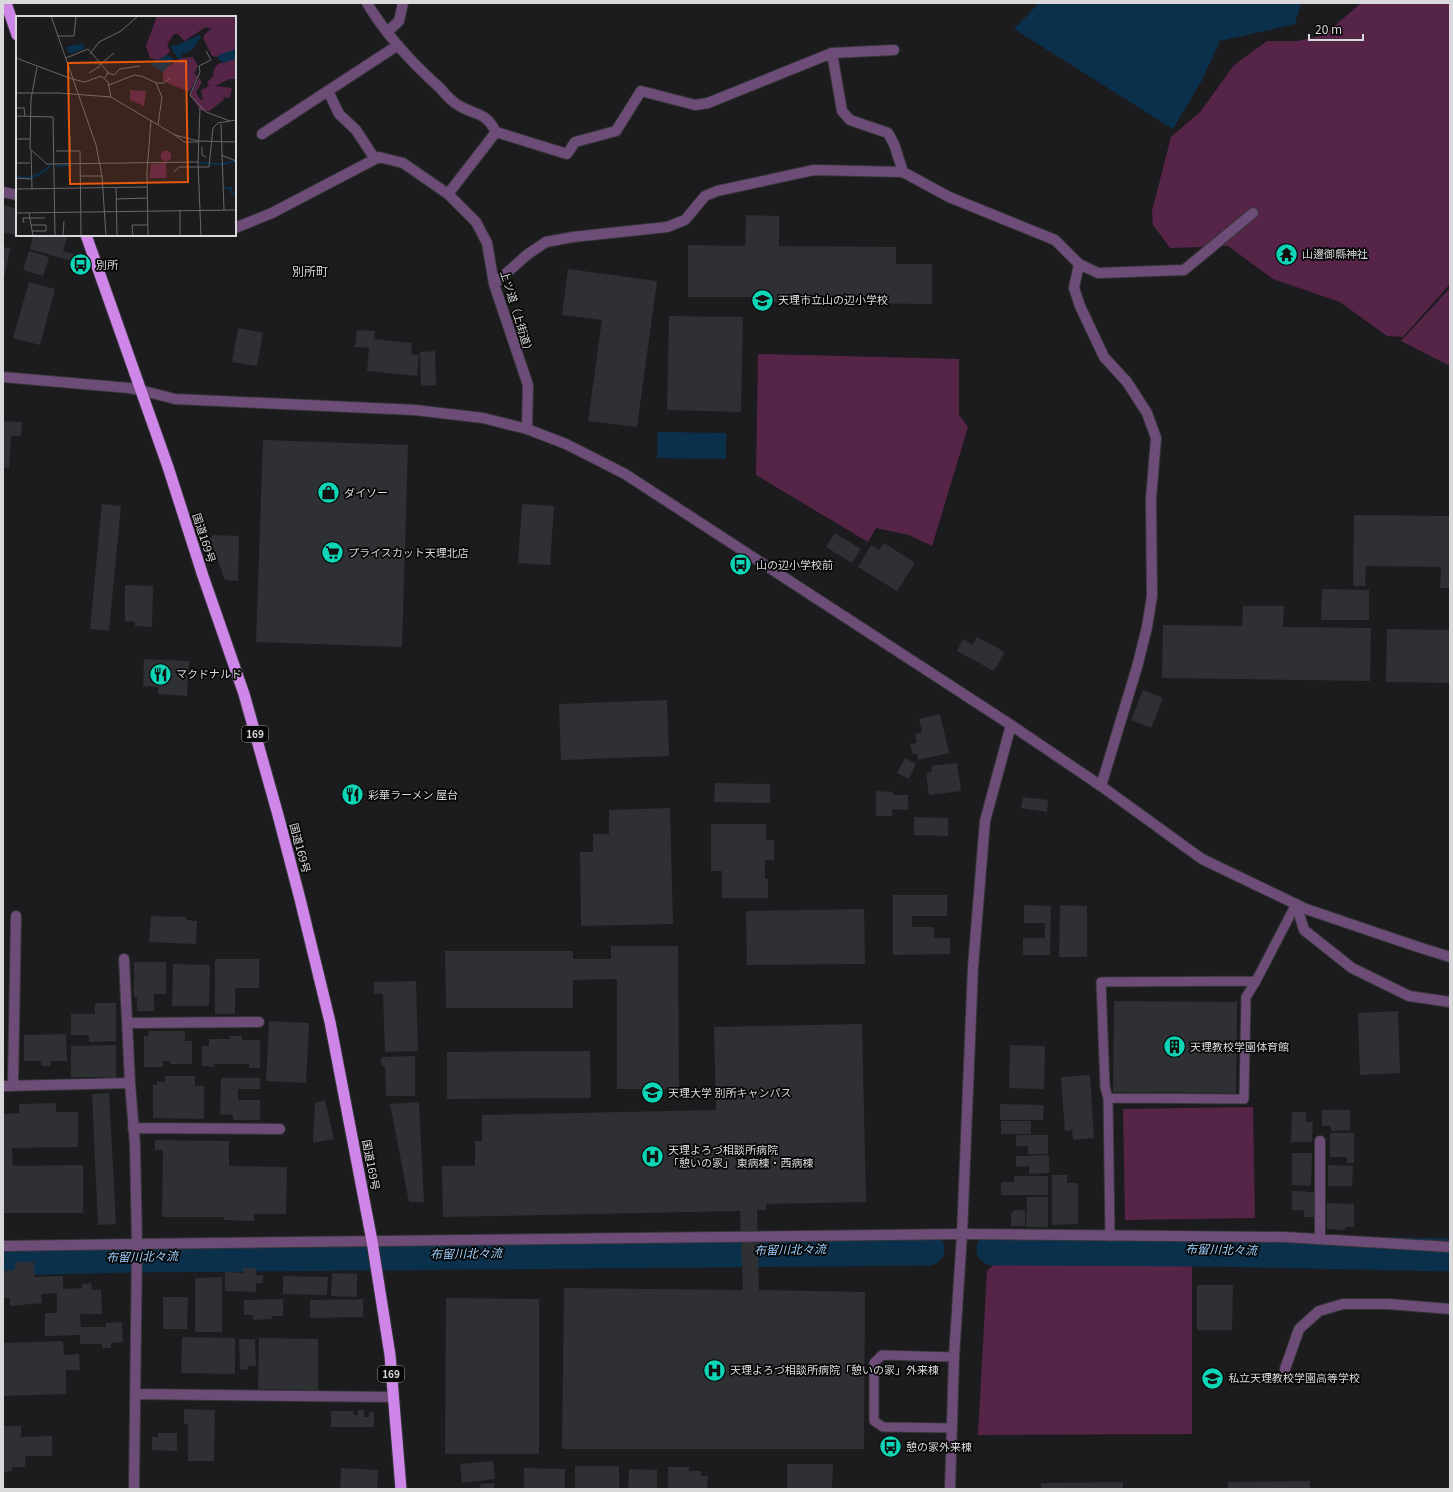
<svg xmlns="http://www.w3.org/2000/svg" width="1453" height="1492" viewBox="0 0 1453 1492" font-family="Georgia,'Noto Sans JP',serif">
<style>
.green{fill:#562447}
.water{fill:#0b304c}
.lines{fill:none;stroke-linecap:round;stroke-linejoin:round}
.river{stroke:#0b304c;stroke-width:33}
.building{fill:#2f3034}
.service-casing{stroke:#363639;stroke-width:11}
.minor-casing{stroke:#363639;stroke-width:12}
.tertiary-casing{stroke:#363639;stroke-width:12}
.trunk-casing{stroke:#363639;stroke-width:13}
.service{stroke:#6d4d78;stroke-width:9}
.minor{stroke:#6d4d78;stroke-width:10}
.tertiary{stroke:#6d4d78;stroke-width:10}
.trunk{stroke:#ce86e8;stroke-width:11}
.labels{text-anchor:middle;stroke-width:3.5;stroke-linejoin:round;paint-order:stroke}
.shield{fill:#070708;stroke:#9a9a9c;stroke-width:1}
.shield-label{font-size:10px;font-weight:bold;fill:#d9d9db}
.poi-label{font-size:11px;fill:#d9d9db;stroke:#070708;text-anchor:start}
.street-label{font-size:11px;fill:#d9d9db;stroke:#070708}
.neighbourhood-label{font-size:12px;fill:#d9d9db;stroke:#070708}
.water-label{font-size:12px;font-style:italic;fill:#9bcefc;stroke:#070708}
.inset-river{fill:none;stroke:#0b304c;stroke-width:2}
.inset-road{fill:none;stroke:#68686a;stroke-width:1}
.view{fill:#e8590c;fill-opacity:0.15;stroke:#e8590c;stroke-width:2}
.inset-edge{fill:none;stroke:#d9d9db;stroke-width:2}
</style>
<rect width="100%" height="100%" fill="#1c1c1f"/>
<path class="green" d="M1361 3H1450V284L1403 337 1387 336 1340 302 1273 279 1228 246 1170 248 1153 225 1152 211 1171 137 1201 111 1234 65 1267 41H1298L1324 35Z
M1450 288V366L1401 341Z
M758 354 959 359V415L968 427 932 546 909 535 876 528 868 542 756 475Z
M1253 1107 1255 1218 1125 1220 1123 1109Z
M1192 1258V1434L978 1435 987 1271 999 1260Z"/>
<path class="water" d="M1039 3H1301L1295 24 1220 41 1202 80 1173 129 1014 29Z
M658 432 726 433V459L657 458Z"/>
<g class="lines">
<path class="river" d="M993 1249 1206 1250 1450 1255
M3 1259 132 1256 928 1249"/>
</g>
<path class="building" d="M3 205 17 209V236L3 232Z
M746 215 779 216V246L896 247V264H932V304L758 302V297H688V245L745 246Z
M33 235H68L63 251 74 254 72 261 30 249Z
M3 247 10 248 5 275 3 274Z
M29 251 49 257 43 276 23 270Z
M568 269 657 281 637 427 588 421 602 320 562 315Z
M29 282 55 289 40 345 13 338Z
M669 316 743 317 741 412 667 410Z
M238 328 263 333 257 366 232 362Z
M357 330 375 331 374 339 412 343 411 354 419 355 417 376 367 371 369 348 355 347Z
M435 351 436 385 421 386 420 352Z
M3 421 22 422 21 436H11L9 468 3 467Z
M263 440 408 445 402 647 256 642Z
M102 504 121 506 109 631 90 629Z
M522 504 554 506 550 565 518 563Z
M1354 515 1450 516V588H1440L1441 567 1366 566 1365 586H1353Z
M835 533 861 549 852 563 826 547Z
M213 535 239 536 238 581 225 580 210 539Z
M884 543 915 563 897 591 858 567 871 545 879 550Z
M125 585 153 586 152 627 135 626V622L125 621Z
M1322 589 1369 590V620H1321Z
M1243 606H1284L1283 627 1371 628 1370 681 1162 678 1163 625 1242 626Z
M1387 629 1450 630V683L1386 682Z
M977 637 1005 652 994 671 957 651 963 639 973 645Z
M144 659 189 661 187 696 158 694V687L143 686Z
M1143 690 1163 698 1151 728 1131 720Z
M667 700 669 756 561 760 559 704Z
M940 714 949 753 918 760 917 754H913L910 744 917 743 915 734 922 732 919 719Z
M905 758 916 764 909 779 897 773Z
M957 763 961 791 929 795 926 773 932 772 931 766Z
M715 783 770 784V803L714 802Z
M876 791 893 792V795H908V810L892 809V816H876Z
M1023 797 1048 800 1047 812 1021 808Z
M670 808 673 924 581 926 580 852H593V834H609V810Z
M914 817 948 818V836L914 835Z
M711 824H766V840H774V860H765V879H768V898H722V871H711Z
M893 895H947V916H912V927H934V938H950V954L893 955Z
M1024 905 1051 906 1050 955H1023V938H1045V923H1024Z
M1060 905 1087 906V957H1059Z
M864 909 865 964 747 965 746 911Z
M151 916 186 917V920L197 921 196 944 149 942Z
M611 946H678L679 1089H617V979L573 980V1008H446L445 951H573V959H611Z
M215 959H259V988H235V1014H215Z
M134 962H166V994H154V1011H137V997H134Z
M173 964 210 965 209 1006H172Z
M416 981 418 1051 385 1052 383 994H374V982Z
M1114 1001 1237 1002 1236 1093 1113 1092Z
M95 1003H116V1041L89 1042V1035H71V1014H95Z
M1398 1011 1400 1073 1360 1075 1358 1013Z
M269 1021 309 1023 306 1083 266 1081Z
M862 1024 866 1202 766 1204V1210H757L759 1290 865 1292 864 1449H562L564 1288 743 1290 740 1211 443 1217 442 1166H475V1141H482V1115L716 1110 714 1027Z
M149 1031H185V1041H192V1064H170V1061H163V1067H144V1036H148Z
M66 1034 67 1061H51V1066H41V1061H24V1035Z
M230 1036H242V1040H260V1068H249V1064H214V1067L202 1066V1046H209V1039H230Z
M116 1045V1077H71V1046Z
M1010 1045 1045 1046 1044 1089 1009 1088Z
M590 1051 591 1098 447 1099V1052Z
M415 1056V1096H386L385 1067 382 1066 380 1059 383 1057Z
M1090 1075 1094 1138 1073 1140 1072 1130 1065 1131 1061 1077Z
M165 1076H195V1086H204V1119L153 1118V1085H157V1082H165Z
M221 1078H260V1089H238V1100H260V1120H233V1115L220 1114Z
M109 1093 116 1224 98 1225 92 1094Z
M325 1100 334 1139 313 1143 315 1103Z
M419 1102 424 1202H409L390 1104Z
M56 1103V1112H78V1147L12 1148 13 1166 83 1165V1213H3V1114L19 1113V1104Z
M1000 1104 1044 1105 1043 1120H1000Z
M1322 1110H1350V1130L1331 1131V1126H1322Z
M1292 1112H1306V1122H1313L1312 1142H1291Z
M1001 1121H1031V1134H1001Z
M1330 1133H1354V1163H1347V1157H1330Z
M1016 1135H1048V1154H1028V1146H1016Z
M155 1140 229 1141V1166L287 1167 286 1214H254V1221L224 1220V1217H162L163 1150H155Z
M1292 1153H1312L1311 1186 1292 1185Z
M1049 1155V1173L1029 1174V1166L1016 1167V1156Z
M1328 1165 1353 1166 1352 1186H1328Z
M1052 1175H1067V1183H1078V1224L1052 1225Z
M1014 1176H1048V1195H1001V1182H1014Z
M1292 1191 1315 1192V1217H1304V1210H1292Z
M1027 1197H1048V1227H1026Z
M1327 1203 1354 1204V1227H1346L1345 1230 1327 1229Z
M1014 1210H1025V1226H1011V1214Z
M15 1262H34V1277L63 1276V1289L82 1288V1284L91 1283 92 1290H101L102 1314H80L81 1327H106V1323L122 1322 123 1342 111 1343V1348H102V1344H80V1335L45 1336V1313H57V1293L41 1294 42 1303 10 1306V1298H3V1271L15 1270Z
M243 1268H256V1275H263V1283H256V1292L225 1291V1272L243 1273Z
M332 1273 357 1274V1297L331 1296Z
M283 1276 328 1277 327 1295 283 1294Z
M222 1277V1332H195V1278Z
M1197 1285H1233L1232 1330H1197Z
M163 1297H188L187 1329H163Z
M446 1298 539 1299V1454H445Z
M283 1299V1316H272V1319L253 1320V1315H244V1300Z
M363 1299V1317L310 1318V1300Z
M182 1337 235 1338V1374L181 1373Z
M259 1338 318 1339V1390L258 1389Z
M239 1339H255L256 1366H248V1369L240 1370Z
M63 1341 64 1355 79 1354 80 1370H66V1394L3 1396V1343Z
M184 1409 215 1410 214 1461H188V1424H184Z
M358 1410H364V1417H369V1412H374V1427H331V1411H353L354 1415H358Z
M3 1426H21V1437L52 1436V1456H25L26 1467H12V1471L3 1472Z
M158 1433H177V1451L152 1450V1437H158Z
M493 1461 495 1479 462 1483 460 1464Z
M787 1464H833L832 1489H787Z
M575 1466H619V1489H575Z
M668 1467H689V1471H701V1476H708L707 1489H668Z
M341 1468 378 1470 377 1489H340Z
M524 1468 565 1469V1489H524Z
M629 1469 657 1470V1489H628Z
M1310 1481V1489H1228V1482Z
M1123 1482V1489H1041V1483Z
M494 1483V1489H481L480 1484Z"/>
<g class="lines">
<defs>
<path id="service" d="M1108 1098 1105 1087 1101 982 1256 981
M1110 1236 1108 1098 1244 1099 1246 997 1256 981 1296 904
M951 1428 883 1427 874 1421V1363L882 1355 954 1357"/>
<path id="minor" d="M367 3C386 35 412 63 440 88 445 94 451 101 458 105 475 116 484 110 496 132L448 194
M387 32 399 21 403 3
M832 53 842 111 850 120 888 133 894 144 903 172
M328 91 339 114 356 130 375 159
M496 132 567 154 575 142 616 131 641 91 695 105 708 103 832 53 894 50
M262 134 398 45
M3 192 17 195
M235 228 272 213 379 157 403 163 448 194 476 222 487 243 494 284 528 385 527 429
M1079 264 1074 288 1080 306 1104 357 1127 382 1147 413 1156 438 1151 499 1152 596 1147 627 1137 667 1101 786
M494 284 528 254 546 242 573 237 667 227 685 220 705 196 717 191 814 170 903 172 949 197 1055 240 1079 264 1098 273 1184 270 1253 213
M3 377 129 388 140 390
M1296 904 1304 930 1352 968 1409 996 1450 1002
M124 959 130 1083
M127 1023 259 1022
M3 1086 130 1083 135 1145 137 1244 134 1489
M13 1086 16 916
M133 1128 280 1129
M1320 1141V1239
M3 1246 137 1244 962 1234 1284 1237 1450 1247
M135 1394 393 1397"/>
<path id="tertiary" d="M140 390 175 399 415 410 483 418 527 429 566 444 625 474 1011 725 1101 786 1202 859 1306 909 1415 946 1450 957
M1285 1369 1299 1329 1319 1311 1343 1304H1388L1450 1309
M950 1489 954 1357 962 1234 973 967 985 821 1011 725"/>
<path id="trunk" d="M6 3 17 35
M86 235 168 467 203 576 244 694 278 815 300 899 330 1022 372 1241 390 1355 401 1489"/>
</defs>
<use href="#service" class="service-casing"/>
<use href="#minor" class="minor-casing"/>
<use href="#tertiary" class="tertiary-casing"/>
<use href="#trunk" class="trunk-casing"/>
<use href="#service" class="service"/>
<use href="#minor" class="minor"/>
<use href="#tertiary" class="tertiary"/>
<use href="#trunk" class="trunk"/>
</g>
<defs>
<symbol id="temple-disc" viewBox="-11 -11 22 22"><circle r="9.5" fill="#0ed5b5" stroke="#070708"/><path d="M0-6L5-2H3V0L6.5 2.5H4V6H1.5V3h-3V6H-4V2.5H-6.5L-3 0V-2H-5Z" fill="#111"/></symbol>
<symbol id="bus-disc" viewBox="-11 -11 22 22"><circle r="9.5" fill="#0ed5b5" stroke="#070708"/><path d="M-5-6H5V4H4V6H2V4H-2V6H-4V4H-5ZM-3.5-4V0h7V-4ZM-3.5 1.2v1.5H-2V1.2ZM2 1.2v1.5H3.5V1.2Z" fill="#111"/></symbol>
<symbol id="school-disc" viewBox="-11 -11 22 22"><circle r="9.5" fill="#0ed5b5" stroke="#070708"/><path d="M0-5L7-2L0 1L-7-2ZM-4 1L0 2.5L4 1V4Q0 6-4 4Z" fill="#111"/></symbol>
<symbol id="shop-disc" viewBox="-11 -11 22 22"><circle r="9.5" fill="#0ed5b5" stroke="#070708"/><path d="M-5-2.5h2.3a2.7 3.5 0 0 1 5.4 0H5L5.5 6h-11ZM-1.5-2.5h3a1.5 2.3 0 0 0-3 0Z" fill="#111"/></symbol>
<symbol id="supermarket-disc" viewBox="-11 -11 22 22"><circle r="9.5" fill="#0ed5b5" stroke="#070708"/><path d="M-6-5.5h2.5l.6 2H6L4.5 2H-2.5L-4.4-4H-6ZM-1.5 3.2a1.3 1.3 0 1 0 .1 0ZM3 3.2a1.3 1.3 0 1 0 .1 0Z" fill="#111"/></symbol>
<symbol id="restaurant-disc" viewBox="-11 -11 22 22"><circle r="9.5" fill="#0ed5b5" stroke="#070708"/><path d="M-5-6h1v4h1v-4h1v4h1v-4h1v5L-1.5 .5V6h-2V.5L-5-1ZM5-6V6H3V1.5H1.5Q1.5-4 5-6Z" fill="#111"/></symbol>
<symbol id="building-disc" viewBox="-11 -11 22 22"><circle r="9.5" fill="#0ed5b5" stroke="#070708"/><path d="M-4-6H4V6H1V3H-1V6H-4ZM-2.5-4.3h1.7v1.8h-1.7ZM.8-4.3h1.7v1.8H.8ZM-2.5-1h1.7V.8h-1.7ZM.8-1h1.7V.8H.8Z" fill="#111"/></symbol>
<symbol id="university-disc" viewBox="-11 -11 22 22"><circle r="9.5" fill="#0ed5b5" stroke="#070708"/><path d="M0-5L7-2L0 1L-7-2ZM-4 1L0 2.5L4 1V4Q0 6-4 4Z" fill="#111"/></symbol>
<symbol id="hospital-disc" viewBox="-11 -11 22 22"><circle r="9.5" fill="#0ed5b5" stroke="#070708"/><path d="M-5-5h3v3.5h4V-5h3V5h-3V1.5h-4V5h-3Z" fill="#111"/></symbol>
</defs>
<g fill-rule="evenodd">
<use href="#temple-disc" x="1274" y="242" width="25" height="25"/>
<use href="#bus-disc" x="68" y="252" width="25" height="25"/>
<use href="#school-disc" x="750" y="288" width="25" height="25"/>
<use href="#shop-disc" x="316" y="480" width="25" height="25"/>
<use href="#supermarket-disc" x="320" y="540" width="25" height="25"/>
<use href="#bus-disc" x="728" y="552" width="25" height="25"/>
<use href="#restaurant-disc" x="148" y="662" width="25" height="25"/>
<use href="#restaurant-disc" x="340" y="782" width="25" height="25"/>
<use href="#building-disc" x="1162" y="1034" width="25" height="25"/>
<use href="#university-disc" x="640" y="1080" width="25" height="25"/>
<use href="#hospital-disc" x="640" y="1144" width="25" height="25"/>
<use href="#hospital-disc" x="702" y="1358" width="25" height="25"/>
<use href="#school-disc" x="1200" y="1366" width="25" height="25"/>
<use href="#bus-disc" x="878" y="1434" width="25" height="25"/>
</g>
<g class="labels">
<g class="shield">
<rect x="242" y="726" width="26" height="16" rx="3"/>
<rect x="378" y="1366" width="26" height="16" rx="3"/>
</g>
<g class="shield-label">
<text x="255" y="738">169</text>
<text x="391" y="1378">169</text>
</g>
<g class="poi-label">
<text x="1302" y="258">山邊御縣神社</text>
<text x="96" y="269">別所</text>
<text x="778" y="304">天理市立山の辺小学校</text>
<text x="344" y="497">ダイソー</text>
<text x="348" y="557">プライスカット天理北店</text>
<text x="756" y="569">山の辺小学校前</text>
<text x="176" y="678">マクドナルド</text>
<text x="368" y="799">彩華ラーメン 屋台</text>
<text x="1190" y="1051">天理教校学園体育館</text>
<text x="668" y="1097">天理大学 別所キャンパス</text>
<text x="668" y="1154">天理よろづ相談所病院<tspan x="668" dy="13">「憩いの家」 東病棟・西病棟</tspan></text>
<text x="730" y="1374">天理よろづ相談所病院「憩いの家」外来棟</text>
<text x="1228" y="1382">私立天理教校学園高等学校</text>
<text x="906" y="1451">憩の家外来棟</text>
</g>
<g class="street-label">
<text transform="translate(517 313) rotate(73)" y="4">上ツ道（上街道）</text>
<text transform="translate(204 538) rotate(72)" y="4">国道169号</text>
<text transform="translate(300 848) rotate(75)" y="4">国道169号</text>
<text transform="translate(371 1165) rotate(79)" y="4">国道169号</text>
</g>
<g class="neighbourhood-label">
<text x="310" y="276">別所町</text>
</g>
<g class="water-label">
<text transform="translate(790 1250) rotate(-1)" y="4">布留川北々流</text>
<text transform="translate(1221 1250) rotate(1)" y="4">布留川北々流</text>
<text transform="translate(466 1254) rotate(-1)" y="4">布留川北々流</text>
<text transform="translate(142 1257) rotate(-1)" y="4">布留川北々流</text>
</g>
</g>
<g transform="translate(16 16)">
<rect width="220" height="220" fill="#1c1c1f"/>
<path d="M141 0H220V33L201 41 196 40 188 24V19L195 13 190 11 168 25 162 18H158L151 29 154 35 151 39 141 44 134 42 130 30ZM177 41 182 50 178 58 182 60 173 76 147 65V56L152 50 166 42ZM220 42V63H213L199 70 216 72 214 82 207 81 208 84 193 95H186L174 80 183 62 186 66 180 76 184 83 187 84 185 74 193 70 191 67 197 60 198 53 202 48ZM114 74 130 75 128 90 114 84ZM144.5 140a5.5 5.5 0 1 1 11 0a5.5 5.5 0 1 1-11 0ZM150 147 151 162H133L135 148Z" fill="#562447"/>
<path d="M183 19 185 21 177 33 167 38 163 44 154 30 161 29ZM63 28 68 29V33L53 38 50 31ZM220 33 219 43 207 47 203 44 202 40 205 38ZM151 39 158 43 147 56 134 48Z" fill="#0b304c"/>
<path class="inset-river" d="M183 147 206 148M207 148 220 145M40 150 56 149M0 161 13 162 24 158 34 150M208 172H215L216 177 220 178"/>
<path class="inset-road" d="M35 0 80 129 86 160 90 220M42 20H58L60 0M190 35 195 44 183 50 184 56 174 79 190 96 214 105M74 38 83 26 105 15 122 0M0 42 56 63 69 66 85 60 92 66 95 81M50 42 72 33 92 56 89 62M83 49 98 37M21 51 15 83 14 133 31 148 182 146M73 57 84 50M92 57 98 59 104 53 124 50M140 67 146 81 142 109M93 69 118 59 125 60 141 67H148L154 62M0 77H43L95 81 159 119 182 125 220 126M184 91 182 146 185 220M0 92H8L9 100M0 100 37 101 39 220M205 108 208 194M158 118 168 126H182M0 123H14M186 131V139L190 141M15 134 16 173M40 135H64L65 220M54 135V121M205 139 220 145M0 147H14M158 156 163 151H193L197 112 202 107 220 104M65 160H86M0 162 15 163M100 171 101 220M0 173 131 171M100 183 131 182M164 194V220M0 197 220 194M13 197 17 220M8 207 7 202H29M15 209H30V215H16M47 220 48 205M117 220 116 209H132M132 220 131 156 135 104"/>
<path class="view" d="M170 45 172 166 54 168 52 47Z"/>
<rect width="220" height="220" class="inset-edge"/>
</g>
<rect width="1453" height="1492" fill="none" stroke="#d9d9db" stroke-width="8"/>
<path d="M1309 34v6h54v-6" fill="none" stroke="#d9d9db" stroke-width="2"/>
<text x="1315" y="34" font-size="12" fill="#d9d9db" stroke="#070708" stroke-width="3" paint-order="stroke">20 m</text>
</svg>
